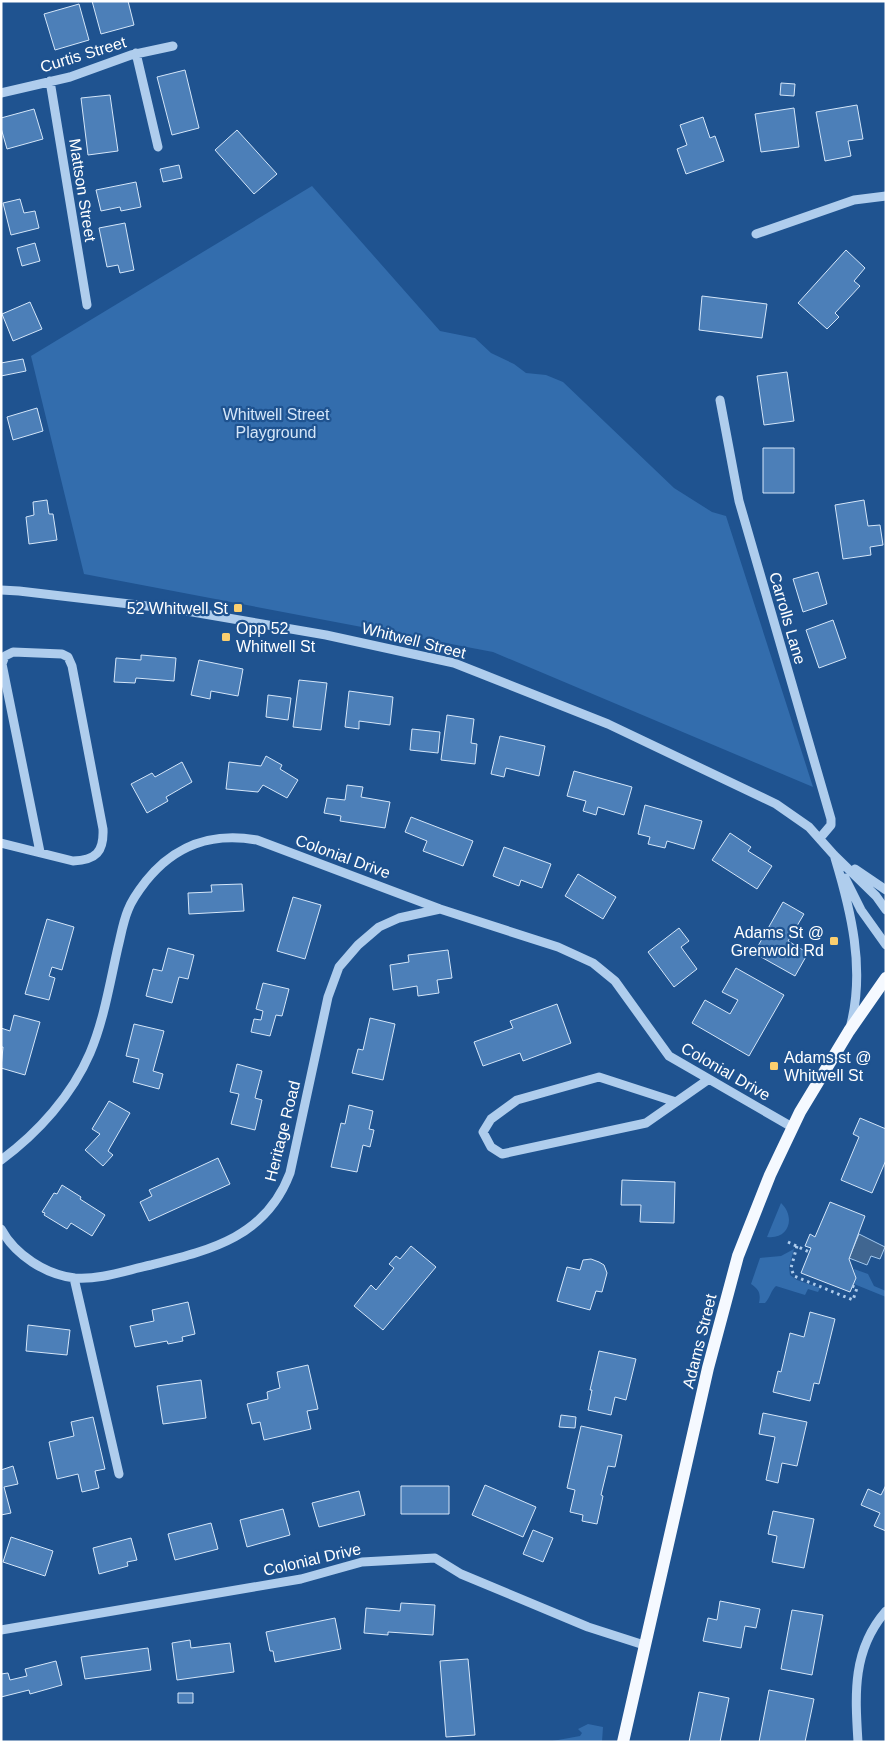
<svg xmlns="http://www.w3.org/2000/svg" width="887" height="1743" viewBox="0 0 887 1743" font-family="Arial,sans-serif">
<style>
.green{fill:#336dad}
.water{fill:#406691;stroke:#a2c8ee}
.building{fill:#4c7fb8;stroke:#d4e6f9}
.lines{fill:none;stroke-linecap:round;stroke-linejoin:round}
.path{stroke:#afcded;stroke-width:3;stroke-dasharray:2.5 4;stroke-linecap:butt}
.minor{stroke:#afcded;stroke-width:9}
.major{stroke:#f5f9ff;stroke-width:12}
.poi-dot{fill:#fbcf6f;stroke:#1f5390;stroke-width:2}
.labels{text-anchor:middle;stroke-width:4.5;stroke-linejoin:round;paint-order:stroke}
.street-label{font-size:16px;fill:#fff;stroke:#1f5390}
.park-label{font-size:16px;fill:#d4e6f9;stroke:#1f5390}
.poi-label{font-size:16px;fill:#fff;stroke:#1f5390;text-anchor:end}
</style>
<rect width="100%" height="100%" fill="#1f5390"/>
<path class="green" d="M312 186 440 331 475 338 491 353 514 364 526 373 546 375 563 382 674 488 712 512 726 516 813 787 493 652 84 574 31 356Z
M781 1203C796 1217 789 1240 767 1237Z
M794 1249 789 1267 790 1275 797 1280 820 1288 818 1292 808 1289 805 1295 776 1286C771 1290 770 1298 765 1303H759C761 1294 759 1289 751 1284L760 1258 781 1256Z
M854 1269 868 1274 874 1286 886 1291V1297L854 1284 856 1278Z
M588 1724 603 1727 602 1742H547L580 1736 582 1733 578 1729Z"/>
<path class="water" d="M859 1234 885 1247 880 1259 871 1256 867 1265 849 1258Z"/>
<path class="building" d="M92 1H128L134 25 101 34Z
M79 4 89 40 55 50 44 14Z
M185 70 199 128 172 135 157 77Z
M781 83 795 84 794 96 780 95Z
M110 95 118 151 88 155 81 98Z
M857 105 863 139 848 141 851 156 825 161 816 112Z
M794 108 799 147 761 152 755 114Z
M34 109 43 139 7 149 1 128V118Z
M703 117 710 138 715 136 724 161 686 174 677 149 687 145 680 125Z
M237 130 277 174 254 194 215 150Z
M179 165 182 178 163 182 160 169Z
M136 182 141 207 121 211 120 207 101 211 96 190Z
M20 199 24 213 35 211 39 228 11 235 3 203Z
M125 223 134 270 120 273 118 265 107 267 99 228Z
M35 243 40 261 22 266 17 248Z
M846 250 865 268 854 281 860 286 835 313 839 317 827 329 798 303Z
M702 296 767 304 762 338 699 330Z
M30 302 42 329 13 341 2 314Z
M23 359 26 371 1 376V363Z
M787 372 794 421 764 425 757 376Z
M37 408 43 431 13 440 7 417Z
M763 448H794V493H763Z
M47 500 49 514H53L57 540 29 544 26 517 34 515 33 502Z
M864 500 868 526 880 525 883 545 870 547 871 555 843 559 835 505Z
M818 572 827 604 803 612 793 579Z
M833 620 846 658 819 668 806 630Z
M141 655 176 658 174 681 136 678 135 683 114 682 116 658 141 660Z
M199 660 243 669 238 696 211 691 210 699 191 695Z
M299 680 327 683 321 730 293 727Z
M349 691 393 697 390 725 359 721V729L345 727Z
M268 695 291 698 288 720 266 717Z
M447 715 474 719 471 743 477 744 475 764 441 760Z
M412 729 440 732 438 753 410 750Z
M500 736 545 746 539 776 506 768 504 777 491 774Z
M266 756 282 765 280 769 298 780 287 798 263 785 258 792 226 789 229 762 261 766Z
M182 762 192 782 166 797 168 801 147 813 131 784 152 773 155 777Z
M574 771 632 787 624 815 598 807 596 815 583 811 586 801 567 796Z
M347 785 363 787 361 797 390 802 385 828 340 821 341 816 324 813 327 798 345 800Z
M645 805 702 821 694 849 667 841 665 848 648 844 650 837 638 834Z
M411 817 473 841 463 866 423 851 427 841 405 832Z
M730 833 751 847 748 851 772 866 757 889 712 860Z
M504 847 551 864 542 888 521 880 519 886 493 876Z
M578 874 616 897 603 919 565 896Z
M242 884 244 911 189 914 188 893 212 892 211 885Z
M293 897 321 905 305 959 277 951Z
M783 902 804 914 788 941 808 953 795 976 754 953Z
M47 919 74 927 62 970 52 967 49 976 55 978 49 1000 25 994Z
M679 928 689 941 681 947 697 969 674 987 648 952Z
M168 948 194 955 188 979 179 977 172 1003 146 996 153 969 162 971Z
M448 950 452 978 437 980 439 993 418 996 417 986 393 990 390 965 409 962 408 955Z
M736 968 784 995 749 1056 692 1023 705 1000 730 1014 738 1000 722 992Z
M263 983 289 989 282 1016 276 1015 270 1036 251 1032 254 1019 261 1020 263 1011 256 1009Z
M557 1004 571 1043 523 1061 520 1053 483 1066 474 1042 513 1028 510 1021Z
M14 1015 40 1022 25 1075 1 1068 3 1047H1V1028L10 1031Z
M370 1018 395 1024 383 1080 352 1073 358 1049 363 1050Z
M134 1024 164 1031 153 1071 163 1074 159 1089 133 1082 139 1059 126 1056Z
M237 1064 262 1071 255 1098 262 1100 255 1130 231 1124 239 1094 230 1092Z
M109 1101 130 1113 108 1151 113 1155 103 1166 85 1150 100 1134 92 1129Z
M349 1105 373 1111 369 1129 374 1130 370 1147 363 1145 357 1172 331 1167 341 1123 345 1124Z
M860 1118 886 1129V1160L872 1193 841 1180 859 1137 853 1134Z
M218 1158 230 1184 149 1221 140 1202 152 1196 149 1190Z
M622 1180 675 1182 674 1223 640 1222 641 1205H621Z
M62 1185 81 1197 80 1199 105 1215 92 1236 71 1223 67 1229 44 1215 45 1213 42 1212 54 1193 57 1194Z
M830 1202 865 1216 849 1259 856 1278 850 1292 801 1273 811 1248 805 1246 810 1234 815 1237Z
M411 1246 436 1267 383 1330 354 1306 371 1285 376 1290 394 1268 389 1264 396 1256 400 1259Z
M591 1259 599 1262 604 1265 607 1273 602 1292 596 1291 590 1310 557 1301 567 1267 580 1270 583 1260Z
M188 1302 195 1334 182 1337 183 1341 168 1344 167 1341 135 1347 130 1326 154 1321 152 1310Z
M810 1312 835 1319 819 1384 814 1383 810 1401 773 1392 778 1371 781 1372 790 1333 804 1337Z
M28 1325 70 1330 67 1355 26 1351Z
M599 1351 636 1359 626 1400 615 1397 611 1415 588 1410 592 1390H590Z
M308 1365 318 1409 307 1411 311 1429 264 1440 260 1422 252 1424 247 1404 268 1399 267 1392 280 1388 277 1372Z
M201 1380 206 1418 163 1424 157 1386Z
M763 1413 807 1422 797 1466 782 1463 778 1483 766 1480 775 1437 759 1434Z
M561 1415 576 1417 575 1428 559 1427Z
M93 1417 105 1469 95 1471 99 1488 82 1492 78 1474 57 1479 49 1442 74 1436 71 1422Z
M581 1426 622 1435 615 1467 608 1466 601 1495 603 1496 597 1524 582 1521 583 1515 570 1512 575 1490 567 1488Z
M13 1466 18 1484 4 1487 11 1513 1 1515V1470Z
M485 1485 536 1507 523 1537 472 1515Z
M886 1485V1531L874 1526 880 1513 861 1505 868 1489 881 1495Z
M401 1486H449V1514H401Z
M359 1491 365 1515 319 1527 312 1503Z
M283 1509 290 1535 247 1547 240 1520Z
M773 1511 814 1519 804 1568 772 1562 777 1536 768 1534Z
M211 1523 218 1549 175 1560 168 1534Z
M533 1530 553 1538 543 1562 523 1554Z
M11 1537 53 1551 45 1576 3 1562Z
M131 1538 137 1560 127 1562 128 1566 99 1574 93 1548Z
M720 1601 760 1609 756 1628 745 1626 741 1648 703 1641 708 1618 717 1620Z
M401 1603 435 1605 433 1635 388 1632V1635L364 1633 366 1608 400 1611Z
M792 1610 823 1615 812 1675 781 1669Z
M335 1618 341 1649 275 1662 273 1651H270L266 1632Z
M190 1640 191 1648 230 1643 234 1672 177 1680 172 1643Z
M148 1648 151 1670 85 1679 81 1657Z
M468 1659 475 1735 446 1737 440 1661Z
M56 1661 62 1685 30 1694 29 1690 1 1697V1674L8 1673 10 1680 27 1676 25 1669Z
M769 1690 814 1699 805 1742H759Z
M699 1692 729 1698 720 1742H689Z
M178 1693H193V1703H178Z"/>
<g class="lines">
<path class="path" d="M788 1242 809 1252
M797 1246 791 1268 794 1276 853 1300 857 1288 852 1286"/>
<path class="minor" d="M136 53 158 147
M50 81 87 305
M1 93 70 77 131 55 173 46
M756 234 854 200 886 196
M720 400 739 501 831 819V825L820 838
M1 590 19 591 181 610 326 635 454 663 608 724 776 804 809 827 834 855 876 896 886 910
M1 843 73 861C96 860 104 852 103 829L72 666 68 657 62 654 13 652 5 656 2 664 40 852
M835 858C851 911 865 968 851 1024
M855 869 886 890
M845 878 861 910 886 945
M676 1102 599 1077 517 1100 491 1119 483 1132 491 1147 502 1154 646 1123 709 1079
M1 1160C38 1133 72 1095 90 1053 104 1020 110 982 118 947 121 935 123 922 128 910 132 899 139 890 146 881 175 845 211 832 257 840L440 909 558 947 593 963 615 981 669 1056 792 1127
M1 1229C15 1255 46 1275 75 1278 100 1280 127 1270 151 1265 211 1250 266 1237 290 1173L328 997 339 967 358 945 379 927 399 918 440 909
M74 1278 119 1474
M1 1630 301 1579 362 1562 435 1558 461 1574 588 1627 644 1645
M858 1742C855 1694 852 1650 886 1611"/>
<path class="major" d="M623 1742 708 1368 738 1256 770 1175 800 1112 849 1031 886 978"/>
</g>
<g class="poi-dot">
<rect x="233" y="603" width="10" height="10" rx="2.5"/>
<rect x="221" y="632" width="10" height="10" rx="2.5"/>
<rect x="829" y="936" width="10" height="10" rx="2.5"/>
<rect x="769" y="1061" width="10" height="10" rx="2.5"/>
</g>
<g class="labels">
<g class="street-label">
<text transform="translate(83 54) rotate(-17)" y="6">Curtis Street</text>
<text transform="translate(83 190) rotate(81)" y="6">Mattson Street</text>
<text transform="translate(788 618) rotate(74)" y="6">Carrolls Lane</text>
<text transform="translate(414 640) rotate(14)" y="6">Whitwell Street</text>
<text transform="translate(343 856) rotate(20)" y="6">Colonial Drive</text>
<text transform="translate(726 1071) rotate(30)" y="6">Colonial Drive</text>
<text transform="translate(282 1131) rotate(-76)" y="6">Heritage Road</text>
<text transform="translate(699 1341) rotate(-76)" y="6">Adams Street</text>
<text transform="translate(312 1559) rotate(-13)" y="6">Colonial Drive</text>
</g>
<g class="park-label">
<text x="276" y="420">Whitwell Street<tspan x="276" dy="18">Playground</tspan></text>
</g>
<g class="poi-label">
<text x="228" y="614">52 Whitwell St</text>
<text x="236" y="634" text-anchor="start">Opp 52<tspan x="236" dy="18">Whitwell St</tspan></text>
<text x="824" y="938">Adams St @<tspan x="824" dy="18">Grenwold Rd</tspan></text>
<text x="784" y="1063" text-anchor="start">Adams st @<tspan x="784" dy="18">Whitwell St</tspan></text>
</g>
</g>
<rect width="887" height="1743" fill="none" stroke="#ffffff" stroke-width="5"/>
</svg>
